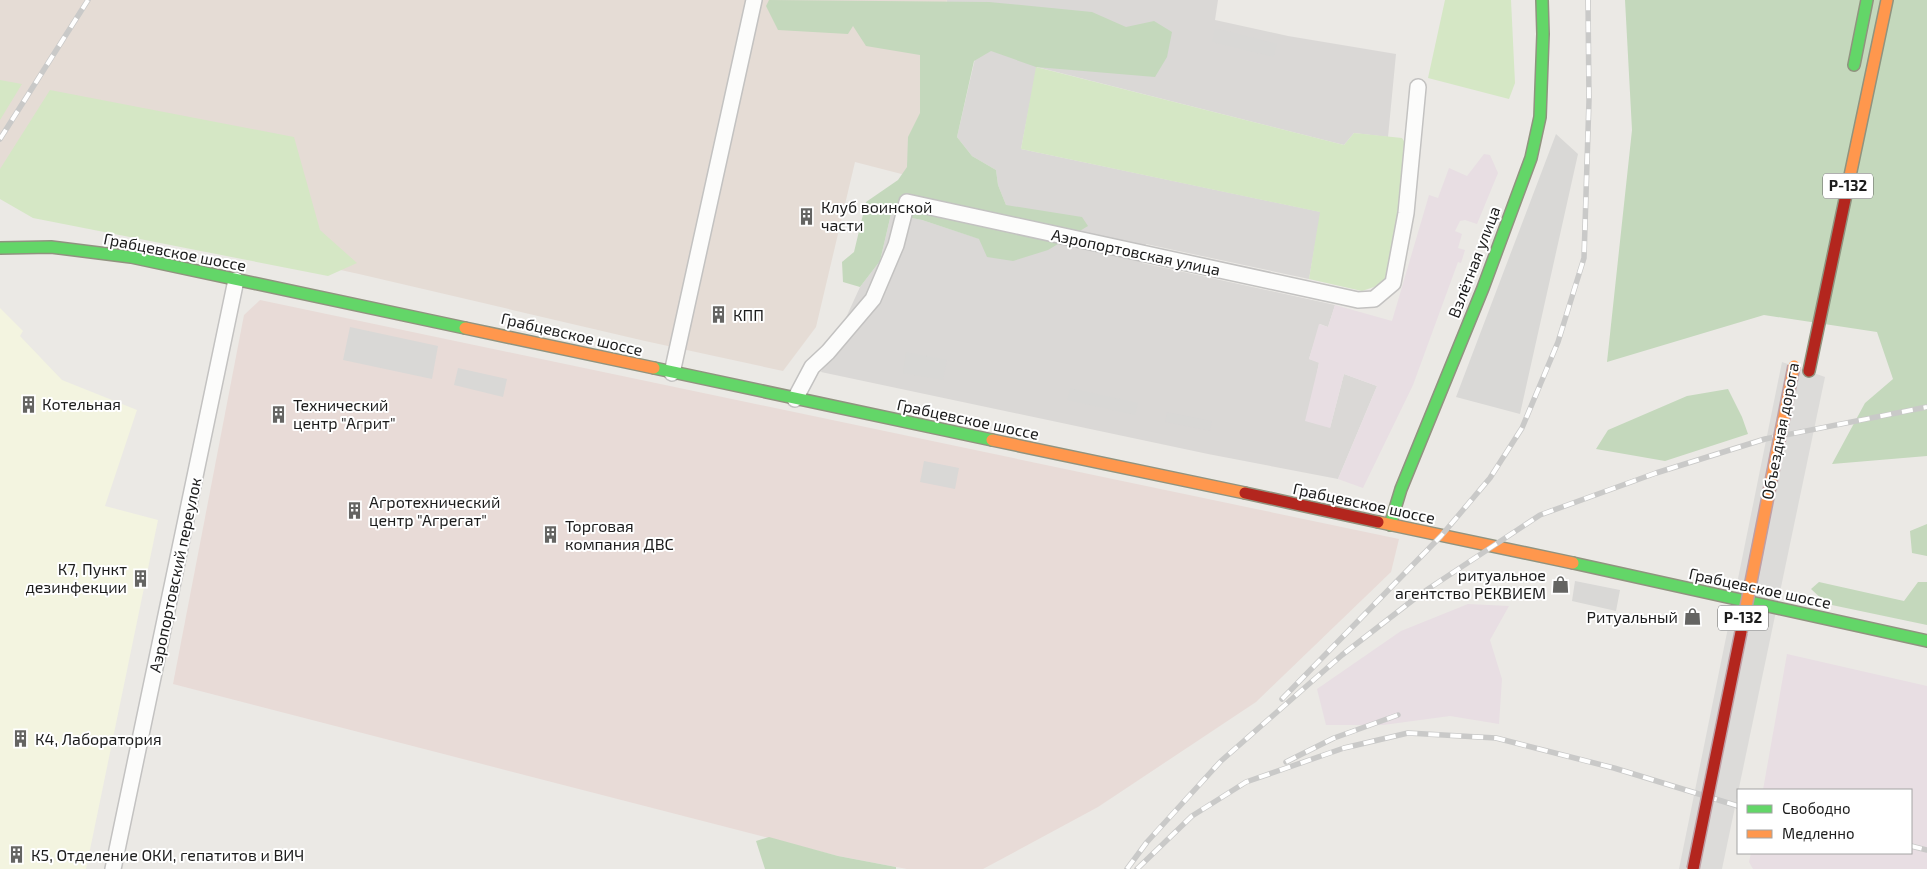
<svg xmlns="http://www.w3.org/2000/svg" width="1927" height="869" viewBox="0 0 1927 869" font-family="'Exo 2',sans-serif">
<style>
.residential{fill:#dad8d6}
.commercial{fill:#e8dbd7}
.industrial{fill:#e8dee3}
.education{fill:#f3f4e0}
.religious{fill:#d9d8d6}
.military{fill:#e5dcd5}
.grass{fill:#d5e7c5}
.forest{fill:#c4d8bc}
.pier{fill:#dcdbd9}
.lines{fill:none;stroke-linecap:round;stroke-linejoin:round}
.street-casing{stroke:#c3c2c1;stroke-width:18}
.fast-casing{stroke:#90937f;stroke-width:14}
.slow-casing{stroke:#90937f;stroke-width:14}
.jam-casing{stroke:#90937f;stroke-width:14}
.street{stroke:#fcfcfb;stroke-width:15}
.fast{stroke:#63d668;stroke-width:11}
.slow{stroke:#ff974d;stroke-width:11}
.jam{stroke:#b3261e;stroke-width:11}
.rail-casing{stroke:#c9c9c8;stroke-width:5.5}
.rail{stroke:#fff;stroke-width:4;stroke-dasharray:11;stroke-linecap:butt}
.slow-bridge-casing{stroke:#be9fa5;stroke-width:14;stroke-linecap:butt}
.jam-bridge-casing{stroke:#be9fa5;stroke-width:14;stroke-linecap:butt}
.slow-bridge{stroke:#ff974d;stroke-width:11}
.jam-bridge{stroke:#b3261e;stroke-width:11}
.labels{text-anchor:middle;stroke-width:4;stroke-linejoin:round;paint-order:stroke}
.shield{fill:#fff;stroke:#606060;stroke-width:1}
.shield-label{font-size:15px;font-weight:bold;fill:#1c1c1c}
.poi-label{font-size:16px;fill:#1c1c1c;stroke:#fff;text-anchor:start}
.street-label{font-size:16px;fill:#1c1c1c;stroke:#fff}
</style>
<rect width="100%" height="100%" fill="#ebe9e5"/>
<path class="residential" d="M947 0H1218L1215 20 1288 36 1396 54 1388 137 1354 133 1344 145 1037 67 1021 149 1321 212 1309 279 1146 244 1142 263 1335 305 1328 327 1320 324 1309 359 1319 362 1316 379 1330 428 1344 374 1377 386 1338 479 1208 454 821 372 860 287 880 261 891 214 922 220 980 239 1006 205 998 185 996 170 972 156 957 137 988 2 947 3Z"/>
<path class="commercial" d="M260 300 1399 539 1391 572 1256 702 1098 807 983 869H907L838 856 173 684 244 315Z"/>
<path class="industrial" d="M1484 154 1490 155 1498 173 1477 224 1465 220 1460 221 1455 231 1462 234 1458 248 1465 250 1461 263 1458 262 1413 385 1363 488 1338 479 1377 386 1344 374 1330 428 1305 421 1319 363 1309 359 1319 324 1328 327 1335 305 1392 321 1429 195 1438 198 1449 168 1467 176Z
M1468 604 1509 606 1490 640 1502 679 1499 724 1450 716 1383 725H1326L1317 689 1401 631Z
M1787 654 1927 686V869H1753L1749 862 1751 853H1911V790H1763Z"/>
<path class="education" d="M0 308 23 331 20 336 62 380 137 410 105 506 158 520 86 869H0Z"/>
<path class="religious" d="M1215 28 1277 44 1274 57 1212 42Z
M1556 134 1578 154 1520 414 1456 397Z
M350 327 438 346 432 379 343 360Z
M906 352 947 360 943 380 903 373Z
M458 368 507 379 503 397 454 385Z
M1070 388 1138 403 1135 415 1067 400Z
M1167 412 1212 421 1210 431 1165 422Z
M924 461 959 468 955 489 920 482Z
M1575 581 1620 590 1616 611 1572 601Z"/>
<path class="military" d="M0 0H947L917 178 855 162 816 327 783 371 645 341 359 274 0 196Z"/>
<path class="grass" d="M1445 0H1511L1515 83 1509 99 1428 78Z
M1036 67 1344 145 1354 133 1402 138 1407 146 1401 209 1386 278 1377 286 1362 291 1309 279 1320 212 1021 149Z
M0 80 22 84 0 120Z
M50 90 294 137 320 230 357 263 328 276 33 218 0 199V169Z"/>
<path class="forest" d="M769 0 989 2 1092 12 1126 27 1154 21 1172 32 1167 57 1155 77 1036 67 991 51 974 61 957 137 972 156 996 170 998 185 1006 205 1082 217 1088 226 1048 250 1013 261 987 257 979 239 922 220 891 214 880 261 860 287 843 282 842 262 854 252 866 202 898 180 907 167 908 137 920 113V55L866 46 853 26 848 34 778 30 766 6Z
M1625 0H1927V456L1832 464 1865 403 1893 379 1877 332 1764 315 1607 362 1632 130Z
M1728 389 1742 417 1748 434 1665 461 1596 449 1608 430 1687 396Z
M1927 524V556L1912 553 1910 531Z
M1819 582 1904 601 1918 582H1927V625L1827 604 1811 589Z
M769 837 838 856 896 867V869H765L756 841Z"/>
<path class="pier" d="M1782 362 1825 377 1722 869H1679Z"/>
<g class="lines">
<defs>
<path id="street" d="M672 373 754 0
M795 399 812 367 828 352 873 299 896 245 907 202 1358 300 1374 299 1393 283 1406 213 1418 87
M113 869 236 280"/>
<path id="fast" d="M1854 65 1867 0
M0 248 51 247 131 257 465 328
M654 368 992 440
M1390 525 1401 489 1483 288 1531 158 1540 117 1543 34 1542 0
M1573 563 1927 641"/>
<path id="slow" d="M1847 190 1887 0
M465 328 654 368
M992 440 1245 493
M1378 522 1573 563"/>
<path id="jam" d="M1809 371 1847 190
M1245 493 1378 522"/>
</defs>
<use href="#street" class="street-casing"/>
<use href="#fast" class="fast-casing"/>
<use href="#slow" class="slow-casing"/>
<use href="#jam" class="jam-casing"/>
<use href="#street" class="street"/>
<use href="#fast" class="fast"/>
<use href="#slow" class="slow"/>
<use href="#jam" class="jam"/>
<defs>
<path id="rail" d="M0 139 88 0
M1282 699 1441 536 1490 478 1522 428 1558 342 1584 258 1589 100 1588 0
M1286 762 1334 738 1398 715
M1911 846 1927 850
M1127 869 1147 842 1221 761 1342 655 1422 593 1540 515 1656 473 1765 439 1927 407
M1137 869 1192 816 1246 782 1344 748 1408 733 1496 738 1614 768 1738 806"/>
</defs>
<use href="#rail" class="rail-casing"/>
<use href="#rail" class="rail"/>
<defs>
<path id="slow-bridge" d="M1741 632 1794 366"/>
<path id="jam-bridge" d="M1693 869 1741 632"/>
</defs>
<use href="#slow-bridge" class="slow-bridge-casing"/>
<use href="#jam-bridge" class="jam-bridge-casing"/>
<use href="#slow-bridge" class="slow-bridge"/>
<use href="#jam-bridge" class="jam-bridge"/>
</g>
<defs>
<symbol id="building-bare" viewBox="-9 -9 18 18"><path d="M-4-6H4V6H1V3H-1V6H-4ZM-2.5-4.3h1.7v1.8h-1.7ZM.8-4.3h1.7v1.8H.8ZM-2.5-1h1.7V.8h-1.7ZM.8-1h1.7V.8H.8Z" fill="#646462" stroke="#fff" stroke-width="2.5" paint-order="stroke"/></symbol>
<symbol id="shop-bare" viewBox="-9 -9 18 18"><path d="M-5-2.5h2.3a2.7 3.5 0 0 1 5.4 0H5L5.5 6h-11ZM-1.5-2.5h3a1.5 2.3 0 0 0-3 0Z" fill="#646462" stroke="#fff" stroke-width="2.5" paint-order="stroke"/></symbol>
</defs>
<g fill-rule="evenodd">
<use href="#building-bare" x="794" y="204" width="25" height="25"/>
<use href="#building-bare" x="706" y="302" width="25" height="25"/>
<use href="#building-bare" x="16" y="392" width="25" height="25"/>
<use href="#building-bare" x="266" y="402" width="25" height="25"/>
<use href="#building-bare" x="342" y="498" width="25" height="25"/>
<use href="#building-bare" x="538" y="522" width="25" height="25"/>
<use href="#building-bare" x="128" y="566" width="25" height="25"/>
<use href="#shop-bare" x="1548" y="572" width="25" height="25"/>
<use href="#shop-bare" x="1680" y="604" width="25" height="25"/>
<use href="#building-bare" x="8" y="726" width="25" height="25"/>
<use href="#building-bare" x="4" y="842" width="25" height="25"/>
</g>
<g class="labels">
<g class="shield">
<rect x="1823" y="173.5" width="50" height="25" rx="4"/>
<rect x="1718" y="605.5" width="50" height="25" rx="4"/>
</g>
<g class="shield-label">
<text x="1848" y="191">Р-132</text>
<text x="1743" y="623">Р-132</text>
</g>
<g class="poi-label">
<text x="821" y="213">Клуб воинской<tspan x="821" dy="18">части</tspan></text>
<text x="733" y="321">КПП</text>
<text x="42" y="410">Котельная</text>
<text x="293" y="411">Технический<tspan x="293" dy="18">центр "Агрит"</tspan></text>
<text x="369" y="508">Агротехнический<tspan x="369" dy="18">центр "Агрегат"</tspan></text>
<text x="565" y="532">Торговая<tspan x="565" dy="18">компания ДВС</tspan></text>
<text x="127" y="575" text-anchor="end">К7, Пункт<tspan x="127" dy="18">дезинфекции</tspan></text>
<text x="1546" y="581" text-anchor="end">ритуальное<tspan x="1546" dy="18">агентство РЕКВИЕМ</tspan></text>
<text x="1678" y="623" text-anchor="end">Ритуальный</text>
<text x="35" y="745">К4, Лаборатория</text>
<text x="31" y="861">К5, Отделение ОКИ, гепатитов и ВИЧ</text>
</g>
<g class="street-label">
<text transform="translate(175 252) rotate(11)" y="6">Грабцевское шоссе</text>
<text transform="translate(1136 252) rotate(12)" y="6">Аэропортовская улица</text>
<text transform="translate(1474 262) rotate(-69)" y="6">Взлётная улица</text>
<text transform="translate(572 334) rotate(13)" y="6">Грабцевское шоссе</text>
<text transform="translate(968 419) rotate(12)" y="6">Грабцевское шоссе</text>
<text transform="translate(1780 431) rotate(-79)" y="6">Объездная дорога</text>
<text transform="translate(1364 503) rotate(12)" y="6">Грабцевское шоссе</text>
<text transform="translate(175 575) rotate(-78)" y="6">Аэропортовский переулок</text>
<text transform="translate(1760 588) rotate(12)" y="6">Грабцевское шоссе</text>
</g>
</g>
<rect x="1737" y="789" width="175" height="65" fill="#ffffff" stroke="#a4a4a4"/>
<rect x="1747" y="805" width="25" height="8" fill="#63d668" stroke="#a4a4a4"/>
<text x="1782" y="814" font-size="15" fill="#1c1c1c">Свободно</text>
<rect x="1747" y="830" width="25" height="8" fill="#ff974d" stroke="#a4a4a4"/>
<text x="1782" y="839" font-size="15" fill="#1c1c1c">Медленно</text>
</svg>
